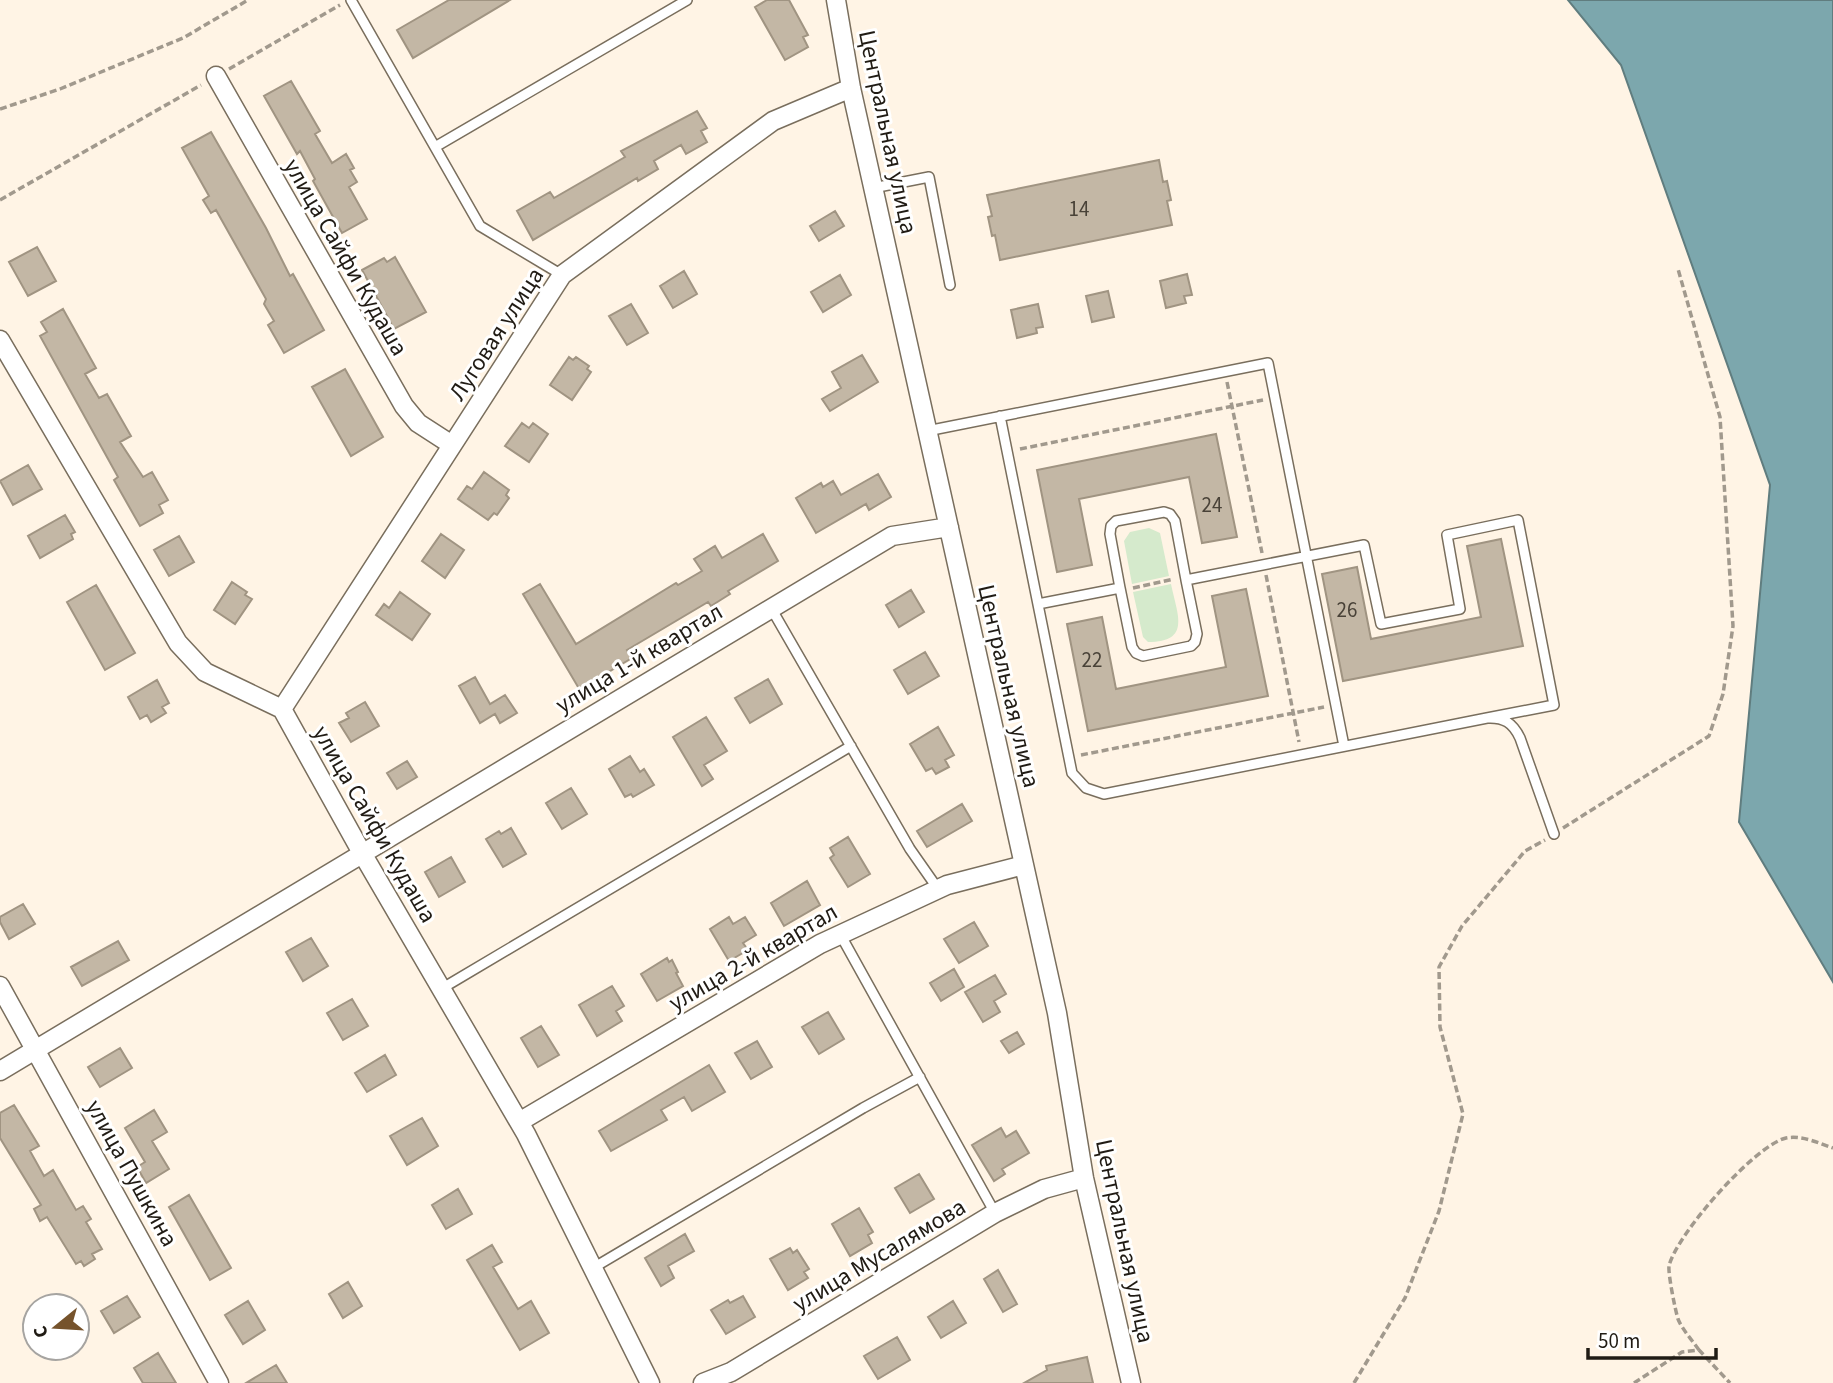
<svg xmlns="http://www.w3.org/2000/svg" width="1833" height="1383" viewBox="0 0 1833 1383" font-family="'Source Sans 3',sans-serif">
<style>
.green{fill:#d5eacc}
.water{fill:#7ca7ad;stroke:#607d7f;stroke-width:2}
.building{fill:#c3b7a5;stroke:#a09482;stroke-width:2}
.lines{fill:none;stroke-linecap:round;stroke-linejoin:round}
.lane-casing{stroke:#796e5d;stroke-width:12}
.street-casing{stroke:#796e5d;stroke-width:21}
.path{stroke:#a1998d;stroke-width:3.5;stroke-dasharray:7 3.5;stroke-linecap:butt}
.lane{stroke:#fff;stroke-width:9}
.street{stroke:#fff;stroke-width:18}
.labels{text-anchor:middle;stroke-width:6;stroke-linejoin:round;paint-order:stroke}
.number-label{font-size:21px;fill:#494238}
.street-label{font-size:24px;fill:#201b14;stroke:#fff}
</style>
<rect width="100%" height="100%" fill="#fff4e5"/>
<path class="green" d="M1149 528 1160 533 1169 576 1132 584 1124 541 1130 532Z
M1171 584C1177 614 1192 642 1148 642L1143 637 1133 592Z"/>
<path class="water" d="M1568 0H1833V982L1739 822 1770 485 1621 65Z"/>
<path class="building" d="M449 0H510L413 58 397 30Z
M767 0H789L808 35 803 37 808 47 785 60 755 7Z
M291 81 320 131 315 134 332 163 346 154 354 168 350 170 357 182 349 187 367 219 342 233 313 181 315 179 300 151 297 154 264 96Z
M697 111 707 128 701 131 707 142 686 154 681 145 654 161 658 169 638 181 637 178 533 240 517 211 550 192 554 198 625 157 621 151Z
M211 132 266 228 290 276 293 274 324 330 284 353 268 325 274 321 264 304 266 299 216 210 211 213 203 200 209 196 182 148Z
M1159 160 1163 182 1167 181 1171 200 1167 201 1172 225 1000 260 995 235 992 236 988 217 992 216 987 195Z
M835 211 844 226 819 241 810 226Z
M37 247 56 281 28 296 9 262Z
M395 257 426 312 394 329 362 270 384 258 387 262Z
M684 271 697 294 673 308 660 286Z
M1187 274 1192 295 1184 296 1186 303 1166 308 1160 281Z
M840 275 851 295 823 312 811 292Z
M1108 291 1114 317 1092 322 1086 296Z
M631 304 648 333 627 345 609 316Z
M1038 304 1043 327 1036 328 1037 333 1017 338 1011 310Z
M63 309 96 368 85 374 99 398 107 394 131 436 120 442 143 477 152 472 168 500 159 505 163 513 140 526 114 480 118 477 40 336 47 332 41 322Z
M862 355 878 382 830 411 822 399 841 388 832 372Z
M569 357 573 360 576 357 589 366 587 369 591 372 572 400 550 385Z
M345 369 383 437 351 456 312 387Z
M522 423 529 428 533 423 548 434 529 462 505 446Z
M1216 434 1237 537 1202 543 1189 477 1079 499 1092 565 1057 572 1037 470Z
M28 465 42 489 13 505 0 481Z
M484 472 509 490 506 495 509 498 497 515 494 513 488 520 458 499 467 486 472 489Z
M878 474 891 497 869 510 866 504 816 533 796 498 821 483 823 487 833 481 841 495Z
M65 515 75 532 71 534 73 539 40 558 28 536Z
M441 534 464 550 445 578 422 561Z
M763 534 778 561 728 591 730 594 711 606 708 602 627 650 632 658 597 679 598 682 581 692 523 594 540 584 576 644 676 583 678 585 702 571 694 559 715 546 722 558Z
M179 536 194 562 169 576 154 550Z
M1501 539 1523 646 1343 681 1322 574 1357 567 1371 639 1481 617 1467 546Z
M232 582 247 592 245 595 252 599 235 624 214 610Z
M96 585 135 653 105 670 67 602Z
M1246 589 1268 696 1088 731 1067 624 1102 617 1116 689 1226 667 1212 596Z
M911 590 924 612 899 627 886 605Z
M400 592 430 614 412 640 376 615 384 604 389 608Z
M925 652 939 676 908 694 894 670Z
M475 677 490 704 505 695 517 713 500 723 495 714 480 723 459 686Z
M768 679 782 704 750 723 735 698Z
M157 680 169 703 162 707 166 713 151 722 147 715 140 719 128 697Z
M365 702 379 726 351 742 339 723 349 718 346 713Z
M706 717 727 751 704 765 713 779 702 786 673 737Z
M938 727 954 755 945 760 949 767 936 774 932 768 926 771 910 744Z
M630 756 640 772 644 769 654 785 633 797 631 794 625 797 609 769Z
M407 761 417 777 397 789 387 773Z
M571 788 587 814 562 829 546 803Z
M962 804 972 821 927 847 917 831Z
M511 828 526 854 503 867 486 839 499 831 501 834Z
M848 837 870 874 848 887 830 858 834 855 830 848Z
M451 857 465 882 439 897 425 872Z
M807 881 820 905 784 926 771 903Z
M23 904 35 924 9 939 0 922V917Z
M729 917 733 924 745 917 756 935 743 943 748 950 729 961 710 929Z
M974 922 988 946 959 963 944 939Z
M311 938 328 966 303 981 286 952Z
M118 941 129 960 82 986 71 967Z
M667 958 669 962 672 960 678 972 676 973 683 986 657 1001 641 974Z
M954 969 964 987 941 1001 930 983Z
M995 975 1006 994 994 1001 1000 1012 983 1022 965 992Z
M612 986 624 1006 616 1011 622 1021 597 1036 579 1005Z
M352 999 368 1026 343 1040 327 1013Z
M828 1012 844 1039 819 1054 802 1027Z
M541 1026 559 1055 538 1067 521 1038Z
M1017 1032 1024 1044 1009 1053 1001 1041Z
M757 1041 772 1067 751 1079 735 1053Z
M120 1048 132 1068 100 1087 88 1067Z
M385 1055 396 1075 367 1092 355 1073Z
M709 1065 725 1092 692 1111 684 1097 661 1110 667 1120 611 1151 599 1131Z
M14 1105 39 1146 30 1151 44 1176 53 1170 76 1210 83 1206 91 1219 86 1222 102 1249 92 1254 95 1259 84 1266 81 1261 76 1264 47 1217 40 1221 34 1209 41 1205 0 1138V1113Z
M154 1110 167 1132 152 1141 169 1169 146 1183 137 1167 145 1162 125 1128Z
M422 1118 438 1146 407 1165 390 1136Z
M1001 1128 1006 1137 1016 1131 1029 1153 1002 1169 1005 1174 994 1181 972 1145Z
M919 1174 934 1199 910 1213 895 1188Z
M458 1189 472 1214 446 1229 432 1205Z
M189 1195 231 1268 210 1280 169 1207Z
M859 1208 873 1232 868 1235 872 1243 850 1256 832 1224Z
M685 1234 694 1251 668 1266 674 1278 661 1286 645 1258Z
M492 1245 502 1262 493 1267 518 1309 531 1301 549 1333 520 1350 467 1260Z
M790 1248 793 1253 797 1250 809 1269 804 1272 808 1278 788 1290 770 1259Z
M998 1270 1017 1304 1003 1312 984 1279Z
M348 1282 362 1306 343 1318 329 1294Z
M127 1296 140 1317 114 1333 101 1311Z
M743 1296 755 1317 726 1334 711 1310 728 1300 730 1303Z
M248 1301 265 1330 243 1344 225 1315Z
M953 1301 966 1323 941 1338 928 1317Z
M897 1337 910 1360 878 1379 864 1356Z
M158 1353 176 1383H143L134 1368Z
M1087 1357 1093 1383H1024L1047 1370 1046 1366Z
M276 1365 287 1383H246Z"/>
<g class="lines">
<defs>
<path id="lane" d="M351 0 480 226 562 275
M435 147 687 0
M873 188 929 177 950 285
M1000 416 1072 773 1086 788 1104 794 1487 718C1504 717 1513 723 1520 738L1554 834
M927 431 1268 363 1344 746
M1120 588 1110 534 1111 526 1116 521 1164 512 1170 514 1175 521 1186 580
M1038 604 1120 588 1132 647 1136 653 1143 656 1191 646 1195 642 1197 634 1186 580 1364 545 1381 624 1460 609 1447 535 1518 520 1554 705 1487 718
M771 608 910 849 938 889
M840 934 995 1213
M441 989 851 746
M593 1268 863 1108 920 1077"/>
<path id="street" d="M836 0 851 88 1057 1013 1084 1178 1131 1383
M216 76 404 406 418 423 452 445
M0 340 178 643 205 672 282 709 362 853 526 1134 650 1383
M282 709 562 275 773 121 851 88
M0 986 219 1383
M0 1071 892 536 949 527
M519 1122 820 944 947 885 1024 865
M703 1383 731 1372 995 1213 1044 1189 1084 1178"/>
</defs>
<use href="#lane" class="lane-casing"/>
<use href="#street" class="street-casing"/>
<path class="path" d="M229 69 340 5
M0 109 60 89 183 38 248 0
M0 200 201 85
M1227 382 1262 553
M1020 449 1263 400
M1266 575 1299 742
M1133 588 1174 579
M1081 755 1324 707
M1563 828 1709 736 1723 694 1733 626 1720 417 1678 269
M1699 1350C1692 1340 1682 1329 1678 1319 1675 1309 1668 1274 1669 1266 1676 1235 1755 1145 1786 1138 1801 1135 1819 1143 1833 1148
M1354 1383 1405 1298 1439 1211 1463 1114 1440 1027 1439 967 1462 926 1525 851 1545 840
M1634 1383 1682 1352 1699 1350 1730 1383"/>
<use href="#lane" class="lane"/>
<use href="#street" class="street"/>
</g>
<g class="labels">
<g class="number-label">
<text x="1079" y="216">14</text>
<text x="1212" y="512">24</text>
<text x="1347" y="617">26</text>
<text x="1092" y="667">22</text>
</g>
<g class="street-label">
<text transform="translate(888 132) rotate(78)" y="8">Центральная улица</text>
<text transform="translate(346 257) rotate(60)" y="8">улица Сайфи Кудаша</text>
<text transform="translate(496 334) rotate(-57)" y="8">Луговая улица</text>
<text transform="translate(639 658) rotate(-31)" y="8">улица 1-й квартал</text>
<text transform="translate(1009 686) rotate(77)" y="8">Центральная улица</text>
<text transform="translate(375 824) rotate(60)" y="8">улица Сайфи Кудаша</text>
<text transform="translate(753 957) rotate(-30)" y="8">улица 2-й квартал</text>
<text transform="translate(132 1173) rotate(61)" y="8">улица Пушкина</text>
<text transform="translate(1125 1241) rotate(78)" y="8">Центральная улица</text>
<text transform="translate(879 1255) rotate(-31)" y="8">улица Мусалямова</text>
</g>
</g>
<g transform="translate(56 1327) rotate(252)"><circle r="33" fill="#ffffff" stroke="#a6a4a1" stroke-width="2"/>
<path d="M0-5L12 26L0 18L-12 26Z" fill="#76532c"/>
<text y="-10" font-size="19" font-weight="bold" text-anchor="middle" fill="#201b14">С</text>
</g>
<path d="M1588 1348v10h128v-10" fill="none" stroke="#201b14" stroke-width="3.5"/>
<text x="1598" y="1348" font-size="21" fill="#201b14" stroke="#ffffff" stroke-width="5" paint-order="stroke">50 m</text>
</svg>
